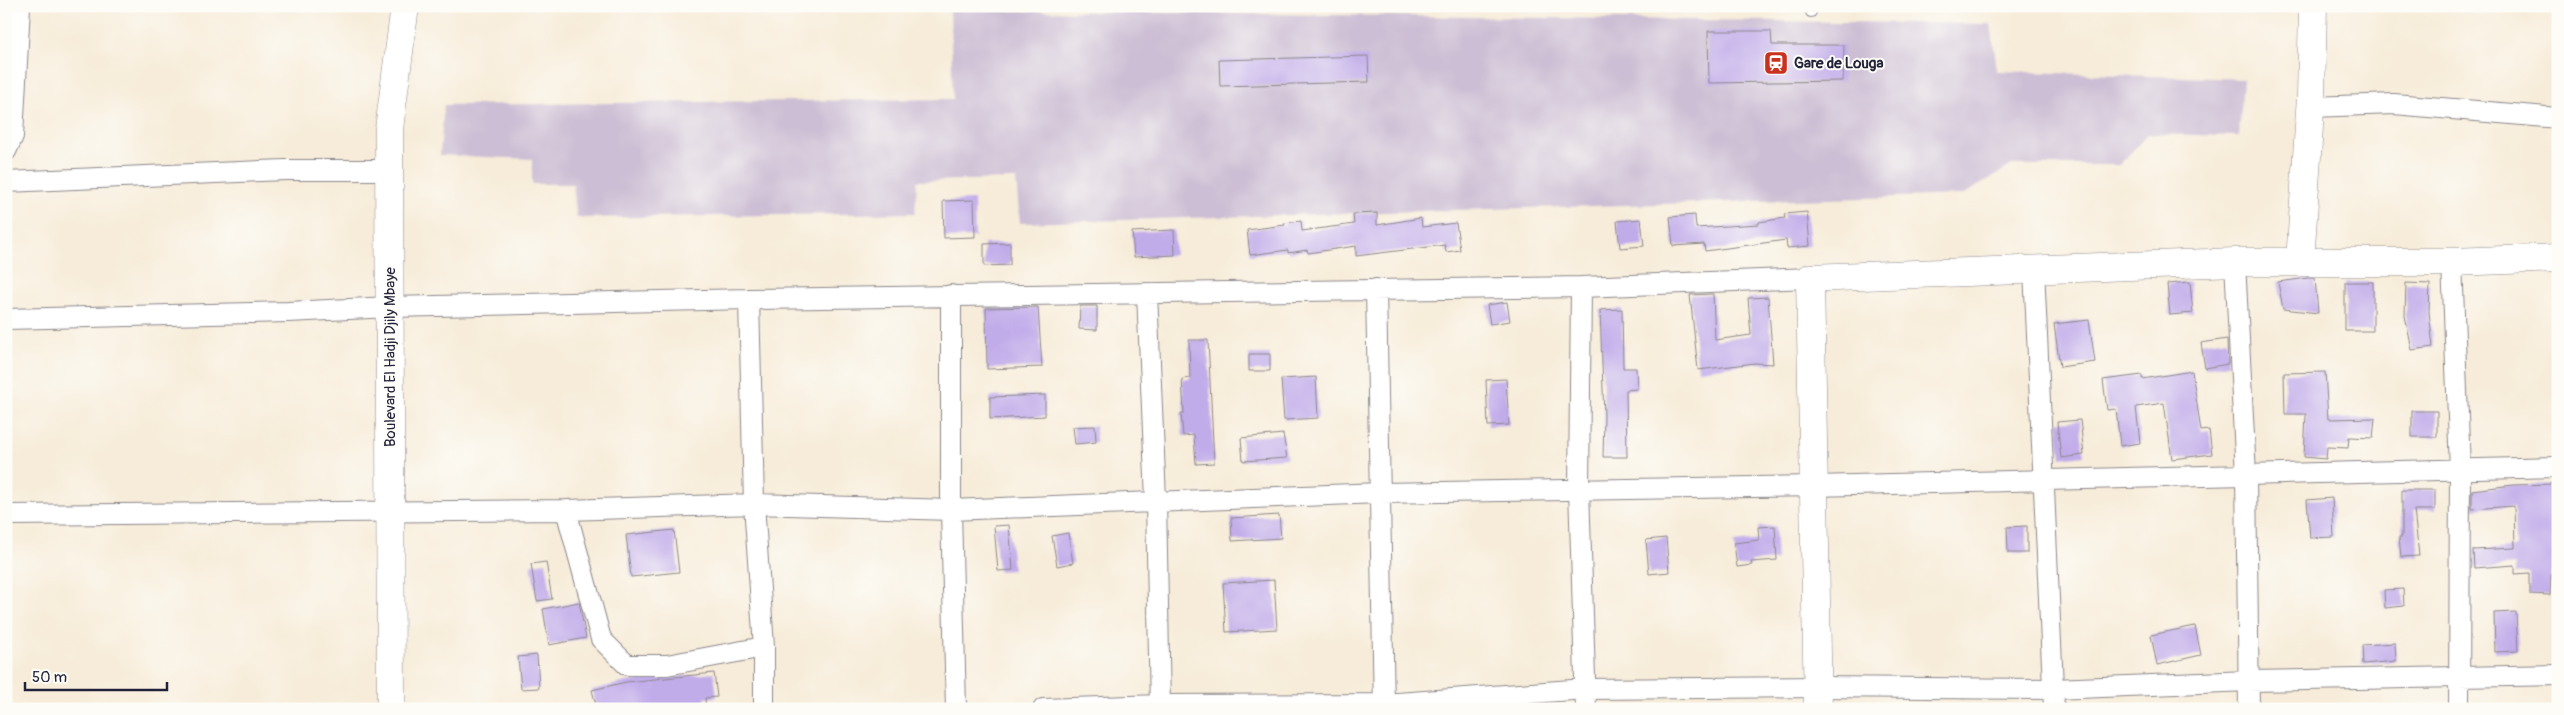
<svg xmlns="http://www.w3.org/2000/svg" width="2564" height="715" viewBox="0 0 2564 715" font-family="Pangolin,sans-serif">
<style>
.industrial{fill:#ccbed4}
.building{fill:#c1acea}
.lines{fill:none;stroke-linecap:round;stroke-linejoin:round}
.lane-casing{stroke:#8c878a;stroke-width:12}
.street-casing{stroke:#8c878a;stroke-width:22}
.secondary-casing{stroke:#8c878a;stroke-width:29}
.lane{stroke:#fff;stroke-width:10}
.street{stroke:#fff;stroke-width:20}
.secondary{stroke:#fff;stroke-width:28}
.labels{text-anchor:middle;stroke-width:4;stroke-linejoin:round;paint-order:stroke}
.poi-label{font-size:15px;font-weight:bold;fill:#22223b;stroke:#fdfcf7;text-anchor:start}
.street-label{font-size:15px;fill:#22223b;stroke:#fdfcf7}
</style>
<rect width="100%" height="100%" fill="#fdfcf7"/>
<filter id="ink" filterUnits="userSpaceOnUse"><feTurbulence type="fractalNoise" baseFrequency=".02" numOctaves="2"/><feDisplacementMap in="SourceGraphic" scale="10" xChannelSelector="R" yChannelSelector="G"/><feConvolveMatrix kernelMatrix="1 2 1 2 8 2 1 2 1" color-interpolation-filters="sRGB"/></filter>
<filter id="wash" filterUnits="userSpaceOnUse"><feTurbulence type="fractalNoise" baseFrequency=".0096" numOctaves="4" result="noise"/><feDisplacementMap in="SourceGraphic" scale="20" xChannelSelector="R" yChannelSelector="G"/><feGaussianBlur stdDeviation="1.12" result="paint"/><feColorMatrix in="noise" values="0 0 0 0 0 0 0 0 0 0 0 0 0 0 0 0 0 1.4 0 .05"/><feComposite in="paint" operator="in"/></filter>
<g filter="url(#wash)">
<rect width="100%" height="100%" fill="#f7ecd9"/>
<path class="industrial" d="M950 10 1991 24 1997 71 2243 79 2239 136 2148 134 2119 165H2012L1963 195 1020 223 1016 179 917 181 915 213 577 218 573 184H532V159L440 155 444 105 953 99Z"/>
<g id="blocks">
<path class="building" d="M1708 31H1771L1772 45H1844L1843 81 1709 83Z
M1368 56 1369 82 1220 86 1219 60Z
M974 200 975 237 944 238 943 201Z
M1807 212 1810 246 1787 248 1786 240 1705 251 1704 244 1673 246 1670 217 1695 215 1696 228 1759 224V222L1785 218 1784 214Z
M1377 213V225L1421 218 1422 227 1456 223 1460 250 1446 252 1445 245 1356 256V246L1308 253 1307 250 1288 253V250L1250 255 1247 230 1285 225 1284 223 1301 221 1302 231 1354 224 1353 214Z
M1641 219 1644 246 1620 248 1617 221Z
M1174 230 1175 255 1134 257 1132 232Z
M1010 243V265L984 266V244Z
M2308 278H2315L2318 313 2283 309 2278 282Z
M2190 282 2193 313 2170 315 2167 284Z
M2345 282H2373V331H2345Z
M2406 283 2430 284 2429 312 2433 347 2412 350 2405 316Z
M1713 294 1715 340 1751 335 1748 298 1768 297 1773 364 1755 363 1698 370 1690 295Z
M1507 302 1510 321 1490 324 1487 305Z
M1080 306H1097V330L1079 329Z
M1038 307 1042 367 987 369 986 308Z
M1622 309 1623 368H1636L1637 389 1626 390 1627 457H1603L1604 416 1600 310Z
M2089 320 2095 362 2060 367 2054 324Z
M2227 339 2228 364 2205 368 2201 343Z
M1189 340H1208L1214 463 1196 464 1194 435 1183 436 1181 413H1184L1182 379 1190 378Z
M1249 354H1270V371H1249Z
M2192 371 2201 431 2209 430 2212 454 2172 459 2164 403 2136 407 2140 443 2120 446 2116 409 2107 410 2103 380 2142 375V379Z
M2325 372 2328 419 2375 418 2373 438 2349 437 2348 448 2327 447 2326 459 2304 457 2306 414H2285L2284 373Z
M1316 377 1318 418 1284 420 1281 379Z
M1506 379 1509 425 1488 426 1486 380Z
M1045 395V416L990 419V397Z
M2412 411H2437V437H2412Z
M2080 420 2084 455 2061 458 2057 422Z
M1095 426 1096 442 1075 444 1073 427Z
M1283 434 1287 458 1243 461 1241 438Z
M2554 484 2557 573H2551L2550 595 2529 594V573L2515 574V565L2474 568 2473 550 2515 548 2514 506 2472 509V490L2513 485Z
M2402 490H2435V510H2414L2419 556 2401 557 2399 537H2402Z
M2332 498 2334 537 2310 538 2307 500Z
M1279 515 1281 538 1232 541 1231 518Z
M1009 525 1013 570 998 571 994 526Z
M1775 526 1777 560 1751 562 1752 565 1737 567 1734 543 1759 540 1758 527Z
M2027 526V553H2008L2007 527Z
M674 530 679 572 631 577 626 535Z
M1068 533 1073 563 1057 566 1052 536Z
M1666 538 1669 572 1649 574 1646 540Z
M546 562 552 599 537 601 531 564Z
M1274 580 1277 629 1226 632 1223 583Z
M2403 589 2404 606 2385 608 2384 590Z
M579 602 586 638 549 645 543 609Z
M2516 612 2518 651 2495 652 2494 613Z
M2195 626 2201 655 2157 665 2151 635Z
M2395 643 2396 661 2363 664 2362 645Z
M537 655 539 688 521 689 518 657Z
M714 673 717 697 705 698 706 709H597L592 690 626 682Z"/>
</g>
</g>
<g filter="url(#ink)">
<use href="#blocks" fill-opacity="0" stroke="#8c878a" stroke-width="1"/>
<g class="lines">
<defs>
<path id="lane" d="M1811 12V6"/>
<path id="street" d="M2311 107 2394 104 2558 118
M6 151 13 136 20 6
M6 182 285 170H390
M2235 262 2246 475 2249 709
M2452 262 2460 469 2459 709
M2034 269 2054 709
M1581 287 1579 489 1586 709
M1376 289 1384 709
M1147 293 1156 500 1160 709
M951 295V510L956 709
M749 299 754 504 764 647V709
M6 319 288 312 390 307 749 299 1581 287 1810 278
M566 510 601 639 627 665H667L764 647
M6 515 566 510 754 504 951 510 1380 493 1814 486 2558 467
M1043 709 1160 705 1384 704 1585 689 1818 687 2054 689 2249 681 2558 675"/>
<path id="secondary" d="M2300 262 2311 96 2313 6
M391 709 389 129 405 6
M1818 709 1810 278 2235 262H2452L2558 258"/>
</defs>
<use href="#lane" class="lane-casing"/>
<use href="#street" class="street-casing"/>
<use href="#secondary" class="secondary-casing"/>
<use href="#lane" class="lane"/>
<use href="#street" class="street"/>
<use href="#secondary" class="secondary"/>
</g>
</g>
<defs>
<symbol id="station-square" viewBox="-11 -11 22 22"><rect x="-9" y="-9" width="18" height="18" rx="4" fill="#c8321e" stroke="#fdfcf7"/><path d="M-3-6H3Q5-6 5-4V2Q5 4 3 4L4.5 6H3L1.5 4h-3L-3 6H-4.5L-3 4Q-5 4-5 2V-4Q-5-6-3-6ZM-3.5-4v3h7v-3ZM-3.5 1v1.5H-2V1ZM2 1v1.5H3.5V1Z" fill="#fff"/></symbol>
</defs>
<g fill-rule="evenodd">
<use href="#station-square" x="1762" y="49" width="28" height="28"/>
</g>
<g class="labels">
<g class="poi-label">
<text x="1794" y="68">Gare de Louga</text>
</g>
<g class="street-label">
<text transform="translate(390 357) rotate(-90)" y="5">Boulevard El Hadji Djily Mbaye</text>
</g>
</g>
<rect width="2564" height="715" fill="none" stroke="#fdfcf7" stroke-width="25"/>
<path d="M25 682v8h142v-8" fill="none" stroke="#22223b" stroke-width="2.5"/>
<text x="32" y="682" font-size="15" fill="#22223b" stroke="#fdfcf7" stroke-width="4" paint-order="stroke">50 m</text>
</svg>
